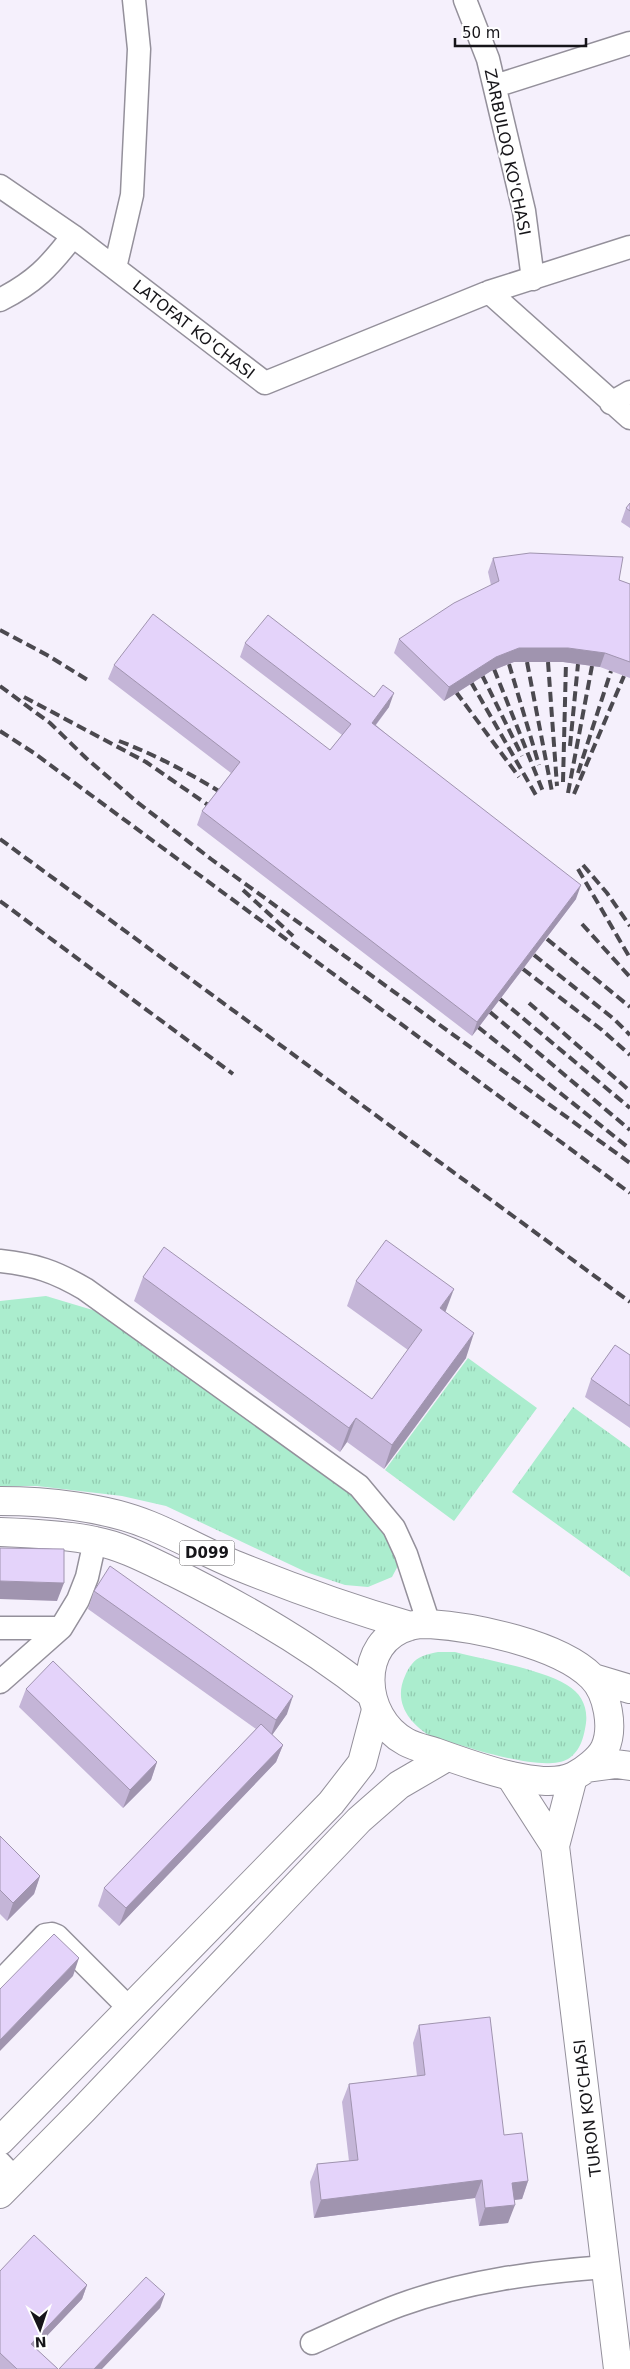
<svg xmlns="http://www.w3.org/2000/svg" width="630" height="2369" viewBox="0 0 630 2369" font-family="'DejaVu Sans',sans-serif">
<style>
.grass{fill:url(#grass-tufts)}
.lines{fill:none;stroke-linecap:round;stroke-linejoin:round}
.minor-casing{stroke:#94909b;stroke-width:25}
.major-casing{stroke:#94909b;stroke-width:30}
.highway-casing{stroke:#94909b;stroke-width:30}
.minor{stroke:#fff;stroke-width:22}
.major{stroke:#fff;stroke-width:28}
.highway{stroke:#fff;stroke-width:28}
.rail{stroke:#4b494f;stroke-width:4;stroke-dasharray:10 5;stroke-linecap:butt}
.wall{fill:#c4b5d7}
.shaded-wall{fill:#a094af}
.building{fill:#e4d3fa;stroke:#a094af}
.labels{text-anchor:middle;stroke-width:4.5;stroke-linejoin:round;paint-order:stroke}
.shield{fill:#fff;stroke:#5c5b5e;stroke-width:1}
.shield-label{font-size:15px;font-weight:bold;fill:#161519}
.street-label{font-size:16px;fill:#161519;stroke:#fff}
</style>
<defs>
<pattern id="grass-tufts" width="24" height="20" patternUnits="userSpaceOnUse" patternTransform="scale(1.25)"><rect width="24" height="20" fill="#abedce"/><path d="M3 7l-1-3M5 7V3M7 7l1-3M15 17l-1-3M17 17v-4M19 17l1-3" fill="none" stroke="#92cab0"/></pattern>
</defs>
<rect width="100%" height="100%" fill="#f5f0fc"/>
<path class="grass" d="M46 1296 96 1311 163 1349 367 1504 401 1560 392 1577 368 1587 345 1585 306 1572 166 1506 122 1496 37 1486H0V1301Z
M468 1358 537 1408 454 1521 385 1470Z
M573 1407 630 1448V1577L512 1492Z
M438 1652H455C486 1660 541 1669 567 1685 581 1693 588 1707 586 1723 584 1736 581 1751 568 1759 541 1774 463 1745 432 1737 409 1724 393 1702 405 1676 408 1668 414 1659 423 1656 427 1654 433 1653 438 1652Z"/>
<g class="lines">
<defs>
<path id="minor" d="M465 0 488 59 524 211 533 279
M495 86 630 43
M0 186 73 236 265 383 489 292 630 247
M115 268 132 195 139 49 134 0
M489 292 630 418
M0 300C35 282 49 267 73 236
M611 403 630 392
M0 1261C36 1265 54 1271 85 1289L359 1486 394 1528 406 1554 429 1624
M0 1628H61
M0 1682 61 1628 78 1600 87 1577 95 1541
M0 1982 45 1935 52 1934 57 1936 130 2009
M0 2163 15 2179
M312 2343C341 2330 370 2316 400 2305 466 2281 536 2272 606 2267"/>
<path id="major" d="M510 1776 555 1846
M573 1777 555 1846 618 2369
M0 2141 331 1803 362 1763 376 1710
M0 2194 83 2110 359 1820 399 1785 447 1757"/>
<path id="highway" d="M0 1501C46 1501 106 1507 149 1525 179 1537 208 1554 238 1566 295 1589 351 1609 410 1626
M0 1532C27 1533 69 1535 95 1541 122 1546 148 1560 173 1572 242 1606 310 1645 370 1693
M429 1624C475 1627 559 1644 592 1677 608 1693 614 1728 605 1748 600 1759 584 1771 574 1776 556 1785 530 1780 511 1776 485 1770 460 1761 435 1752 426 1749 415 1747 406 1742 361 1718 355 1641 410 1626 416 1624 423 1624 429 1624Z
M593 1678 630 1689
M587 1768 616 1764 630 1766"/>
</defs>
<use href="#minor" class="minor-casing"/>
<use href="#major" class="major-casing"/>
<use href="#highway" class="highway-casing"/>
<use href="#minor" class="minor"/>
<use href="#major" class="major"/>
<use href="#highway" class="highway"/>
<path class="rail" d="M0 630 47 655 91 682
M527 662 552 792
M548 662 557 786
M509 664 539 765
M494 669 544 794
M482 675 522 756
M471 682 537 797
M0 686 50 723 86 758 137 802 211 859 630 1163
M456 692 519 777
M24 697 146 762 211 807
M0 731 34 753 630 1193
M119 741C156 755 189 773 222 793
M570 746 578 664
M578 773 611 671
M563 782 566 662
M568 793 592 666
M574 794 624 676
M0 839 630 1302
M583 865 607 893 630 926
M578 869 630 958
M243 890 293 936
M0 901 233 1074
M582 924 630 977
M547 939 630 1007
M534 955 614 1019 630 1035
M523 969 602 1030 630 1055
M500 999 630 1108
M529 1003 630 1091
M490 1012 630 1130
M478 1027 630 1149"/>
</g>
<path class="wall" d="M630 503V528L621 522 626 508Z
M493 558 619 580 630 584V678L600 667 563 662H514L491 671 444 701 394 653 399 639 491 585 488 572Z
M245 643 374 697 389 707 376 725 576 899 472 1036 197 825 202 811 231 773 108 679 114 665 330 750 342 735 240 657Z
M143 1277 372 1399 408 1350 347 1306 356 1281 445 1312 466 1358 384 1469 347 1442 340 1452 134 1301Z
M630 1355V1428L585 1397 591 1379Z
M94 1591 287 1714 272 1735 283 1745 276 1762 119 1926 98 1906 104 1888 256 1729 88 1609Z
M26 1689 157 1762 151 1780 123 1808 19 1707Z
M0 1836 40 1876 34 1894 7 1921 0 1914Z
M419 2025 504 2135 528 2181 522 2199 514 2200 508 2223 479 2226 475 2198 314 2218 310 2182 317 2164 349 2161 342 2102 349 2084 417 2076 413 2043Z
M0 2271 87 2285 82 2299 35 2348 58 2369H0Z"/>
<path class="shaded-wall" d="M519 648H568L605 653 600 667 563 662H514L491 671 444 701 449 687 496 657Z
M394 693 389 707 367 736 372 723Z
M581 885 576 899 472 1036 477 1022Z
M454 1289 445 1313 440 1308Z
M474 1333 466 1358 384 1469 392 1445Z
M356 1418 347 1442 340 1452 349 1428Z
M0 1581 64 1583 57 1601 0 1599Z
M293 1696 287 1714 270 1738 276 1720Z
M283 1745 276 1762 119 1926 126 1908Z
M157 1762 151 1780 123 1808 130 1790Z
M40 1876 34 1894 7 1921 13 1903Z
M79 1958 73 1976 0 2051V2040Z
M482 2180 475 2198 314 2218 321 2200Z
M528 2181 522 2199 506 2201 512 2183Z
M515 2205 508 2223 479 2226 485 2208Z
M87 2285 82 2299 26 2358 31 2344Z
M165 2294 160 2308 102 2369H94Z"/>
<path class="building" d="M630 503V511L626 508Z
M530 553 623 557 619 580 630 584V662L605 653 568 648H519L496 657 449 687 399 639 454 603 499 581 493 558Z
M153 614 330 750 351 724 245 643 268 615 374 697 383 685 394 693 372 723 581 885 477 1022 202 811 240 762 114 665Z
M386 1240 454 1289 440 1308 474 1333 392 1445 356 1418 349 1428 143 1277 164 1247 372 1399 422 1330 356 1281Z
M615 1345 630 1355V1406L591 1379Z
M0 1548 64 1549V1583L0 1581Z
M110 1566 293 1696 276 1720 94 1591Z
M53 1661 157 1762 130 1790 26 1689Z
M261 1724 283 1745 126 1908 104 1888Z
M0 1836 40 1876 13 1903 0 1890Z
M54 1934 79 1958 0 2040V1989Z
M490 2017 504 2135 522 2133 528 2181 512 2183 515 2205 485 2208 482 2180 321 2200 317 2164 358 2160 349 2084 425 2075 419 2025Z
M34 2235 87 2285 31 2344 58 2369H17L0 2353V2271Z
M146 2277 165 2294 94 2369H59Z"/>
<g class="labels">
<rect class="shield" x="179.5" y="1540.5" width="55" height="25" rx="4"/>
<g class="shield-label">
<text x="207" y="1558">D099</text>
</g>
<g class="street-label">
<text transform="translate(508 152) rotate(78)" y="6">ZARBULOQ KO'CHASI</text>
<text transform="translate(194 329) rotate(38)" y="6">LATOFAT KO'CHASI</text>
<text transform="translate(587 2108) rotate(-97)" y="6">TURON KO'CHASI</text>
</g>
</g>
<g transform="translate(40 2329) rotate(177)" stroke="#ffffff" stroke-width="4" paint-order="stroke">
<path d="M0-4L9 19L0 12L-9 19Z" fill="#161519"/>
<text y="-8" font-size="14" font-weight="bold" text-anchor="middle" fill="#161519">N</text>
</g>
<path d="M455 38v8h131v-8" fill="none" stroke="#161519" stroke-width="2.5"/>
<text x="462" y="38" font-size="15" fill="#161519" stroke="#ffffff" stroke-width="4" paint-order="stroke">50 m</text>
</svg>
